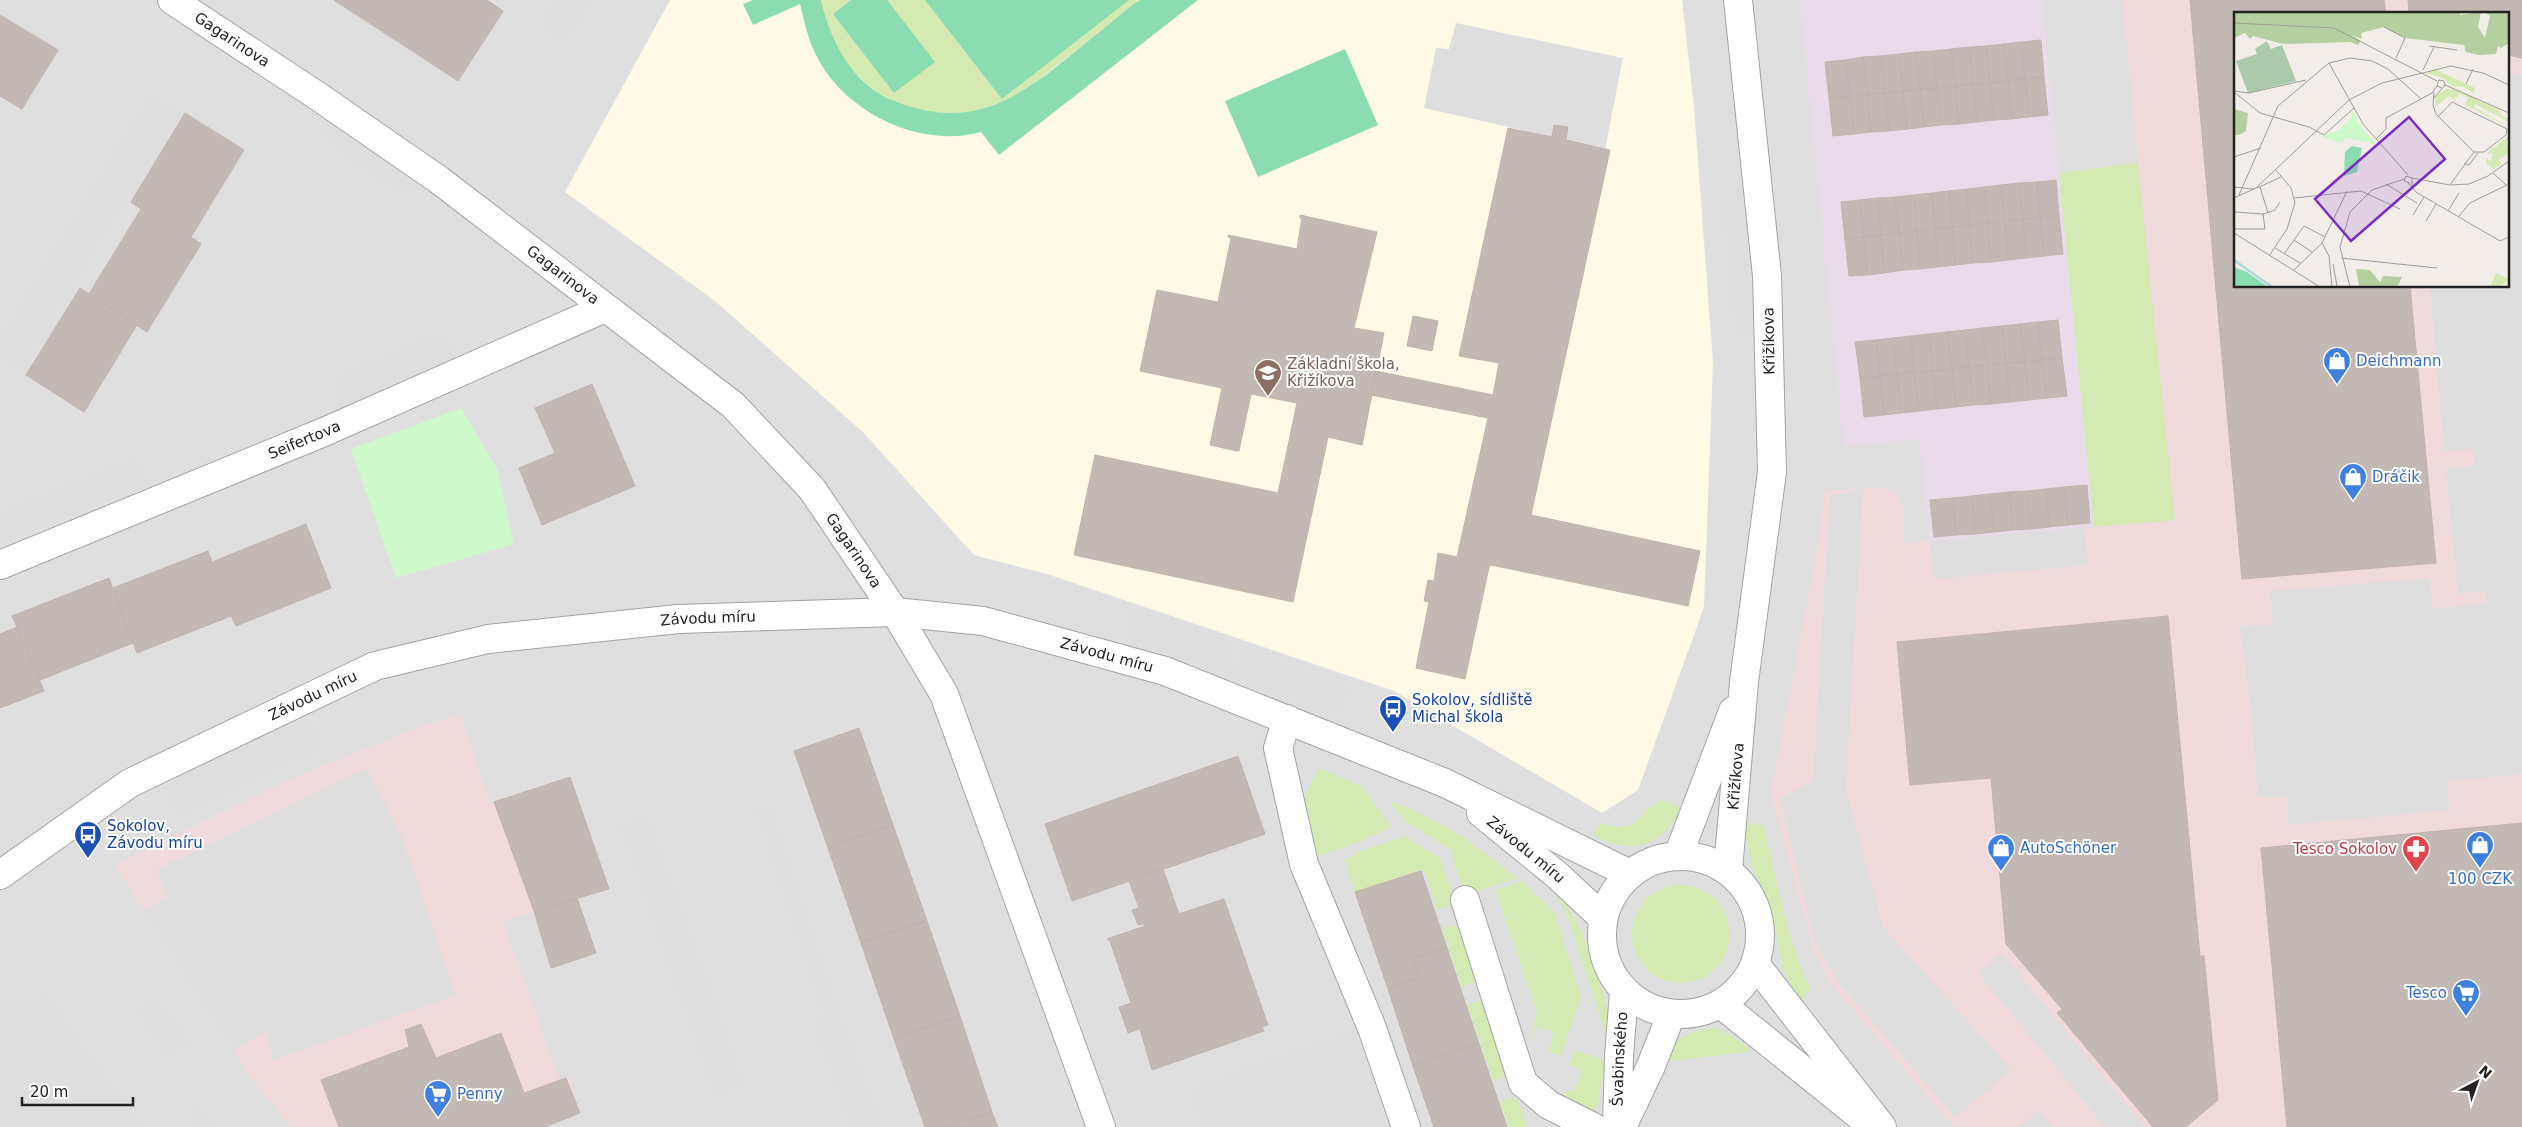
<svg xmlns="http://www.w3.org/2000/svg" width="2522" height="1127" viewBox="0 0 2522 1127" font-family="'DejaVu Sans',sans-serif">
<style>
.residential{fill:#e0dfdf;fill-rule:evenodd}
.commercial{fill:#f1dadc;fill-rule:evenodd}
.industrial{fill:#eadbea}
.education{fill:#fefae6}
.grass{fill:#d5e9b2}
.park{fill:#cdf8c9}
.pitch{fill:#8bddb1}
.parking{fill:#dedede}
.building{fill:#c2b9b5;stroke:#c3b2ac}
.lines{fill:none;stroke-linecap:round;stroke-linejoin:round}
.street-casing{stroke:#a3a3a3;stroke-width:30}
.street{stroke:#fff;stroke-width:28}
.labels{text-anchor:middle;stroke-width:4;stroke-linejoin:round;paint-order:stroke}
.street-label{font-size:15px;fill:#222;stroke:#fff}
.shop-label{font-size:15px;fill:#366cbe;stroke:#fff;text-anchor:start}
.education-label{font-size:15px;fill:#785e54;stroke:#fff;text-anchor:start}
.transit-label{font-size:15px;fill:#164399;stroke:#fff;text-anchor:start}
.health-label{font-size:15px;fill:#be3a42;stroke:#fff;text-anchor:end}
.inset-river{fill:none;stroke:#acdadd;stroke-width:2.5}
.inset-road{fill:none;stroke:#9f9c99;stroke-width:1}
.view{fill:#7b2cbf;fill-opacity:0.15;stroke:#7b2cbf;stroke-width:2.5}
.inset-edge{fill:none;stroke:#222;stroke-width:2.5}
</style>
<rect width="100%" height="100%" fill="#f2ede9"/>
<path class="residential" d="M0 0H2522V1127H0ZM2236 14H2508V286H2236Z"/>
<path class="commercial" d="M2122 0H2522V1127H1954L1830 982 1814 952 1771 793 1817 551 1825 491 1887 488 1898 497 1903 506 1904 543 2175 520ZM2236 14H2508V286H2236Z
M461 714 490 803 494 802 534 911 503 922 560 1080 570 1076 580 1113 545 1127H291L249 1075 115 865 291 779 424 725Z"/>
<path class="industrial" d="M1800 0H2042L2094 527 1930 541 1920 439 1844 446Z"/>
<path class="education" d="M670 0H1682L1694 107 1713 363 1704 607 1638 790 1602 813 1394 691 1050 575 974 555 863 432 715 301 565 192Z"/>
<path class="grass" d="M821 0H1141C1114 21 1087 42 1060 63 1040 78 1021 96 997 106 947 127 883 108 849 66 834 47 827 24 821 0Z
M2138 163 2175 520 2094 527 2059 173Z
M1320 768 1361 786 1392 827 1352 845 1314 857 1303 806 1308 788Z
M1661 800 1682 807C1661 848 1633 856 1593 835L1601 823C1639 835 1635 815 1661 800Z
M1392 801 1428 817 1466 839 1518 878 1465 895 1450 849 1407 822 1391 804Z
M1746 822 1764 826C1777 880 1786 939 1811 990L1799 1001 1783 968 1772 911 1752 865 1746 838Z
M1405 836 1440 858 1455 903 1438 910 1424 869 1355 892 1345 859 1355 855V853Z
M1522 881 1555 913 1581 997 1561 1056 1549 1052 1554 1031 1535 1027 1528 1047 1537 1012 1495 890Z
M1632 934a49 49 0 1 1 98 0a49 49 0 1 1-98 0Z
M1556 893 1565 902 1582 932 1606 1002 1610 1033 1607 1038 1565 909 1555 895Z
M1453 925 1459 927 1477 977 1475 982 1462 987 1443 929Z
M1481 1000 1485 1002 1507 1075 1494 1082 1468 1005Z
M1714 1028 1729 1035 1750 1048 1748 1052 1672 1061 1667 1059C1675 1037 1692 1029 1714 1028Z
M1575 1050 1605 1060 1598 1105 1592 1112 1564 1101 1567 1090 1574 1092 1582 1069 1569 1065Z
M1510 1098 1518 1100 1527 1127H1509L1500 1102Z"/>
<path class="park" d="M461 408 497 469 514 544 396 578 351 449Z"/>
<path class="pitch" d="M753 0H821C831 43 853 86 897 102 988 137 1035 82 1102 30 1110 24 1133 3 1141 0 1150 0 1186 0 1198 0L999 155 981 132C919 149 844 112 816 55 808 39 804 21 800 4L753 25 743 4Z
M851 0H887L935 62 894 93 833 14Z
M925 0H1129L1002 99Z
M1345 49 1378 125 1258 177 1225 101Z"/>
<path class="parking" d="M554 0H590L566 42 539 26Z
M1456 23 1623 58 1605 149 1424 108 1436 48 1449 49Z
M2508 72 2522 75V774L2448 781 2449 810 2288 825V797H2258L2252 718 2240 626 2273 625 2270 591 2429 578 2433 609 2487 603 2485 591 2458 594 2446 468 2475 466 2473 449 2444 451 2430 286H2508Z
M151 94 180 112 21 368 0 355V338Z
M321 116 415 189 393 190 327 141Z
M1742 196 1751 340 1736 332 1723 203Z
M436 335 459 355 336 408 339 375Z
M137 458 148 484 0 542V512Z
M1863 489 1846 789 1883 927 2011 1069 1956 1118 1837 981 1815 941 1780 798 1813 781 1830 496Z
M2084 527 2088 565 1934 579 1930 541Z
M1134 609 1233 643 1225 664 1226 668 1232 671 1236 667 1244 647 1349 689 1338 715 1124 635Z
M309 719 323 747 178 818 164 789Z
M367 768 401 835 455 995 273 1061 266 1031 234 1051 144 910 169 897 156 870Z
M755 804 773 813 840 1014 880 1123 870 1127H851L814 1024 825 1020Z
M648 816 743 1084 715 1094 620 825Z
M1495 890 1537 1012 1524 1053 1465 900Z
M2002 953 2145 1127H2105L1978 973Z
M49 997 141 1127H0V1008L11 999Z
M156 997 190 1041 169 1057 136 1012Z
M1353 1031 1386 1127H1203L1190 1089Z
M198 1103 215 1127H198L187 1111Z
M2039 1110 2053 1127H2019Z"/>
<path class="building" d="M334 0H487L503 11 458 81Z
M2190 0H2384L2386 14H2236V286H2410L2436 563 2242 579Z
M2408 0H2522V58L2508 55V14H2409Z
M0 15 58 50 22 109 0 96Z
M2041 40 2044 77 2025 79 2021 42Z
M2021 42 2025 79 2008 81 2004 44Z
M2004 44 2008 81 1990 83 1986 46Z
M1986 46 1990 83 1973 84 1969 47Z
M1969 47 1973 84 1955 86 1951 49Z
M1951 49 1955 86 1937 88 1933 51Z
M1933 51 1937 88 1920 89 1916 52Z
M1916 52 1920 89 1903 91 1899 54Z
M1899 54 1903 91 1885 93 1881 56Z
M1881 56 1885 93 1867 94 1863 57Z
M1863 57 1867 94 1850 96 1845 60Z
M1845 60 1850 96 1829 98 1825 62Z
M2044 77 2048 115 2029 117 2025 79Z
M2025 79 2029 117 2011 119 2008 81Z
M2008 81 2011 119 1994 120 1990 83Z
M1990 83 1994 120 1977 122 1973 84Z
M1973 84 1977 122 1959 124 1955 86Z
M1955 86 1959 124 1941 125 1937 88Z
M1937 88 1941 125 1924 127 1920 89Z
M1920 89 1924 127 1907 129 1903 91Z
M1903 91 1907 129 1889 131 1885 93Z
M1885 93 1889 131 1871 132 1867 94Z
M1867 94 1871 132 1854 134 1850 96Z
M1850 96 1854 134 1833 136 1829 98Z
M185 113 244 150 191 237 201 244 147 332 89 294 141 209 131 202Z
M1554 125 1568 127 1566 140 1610 150 1531 515 1700 551 1688 606 1491 565 1489 567 1465 679 1416 668 1429 602 1424 601 1428 580 1434 581 1438 553 1457 557 1488 418 1371 395 1376 371 1493 395 1499 363 1459 356 1508 128 1552 137Z
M2056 180 2059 215 2040 218 2037 182Z
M2037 182 2040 218 2023 219 2019 183Z
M2019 183 2023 219 2005 221 2001 185Z
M2001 185 2005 221 1987 223 1984 187Z
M1984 187 1987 223 1969 225 1967 189Z
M1967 189 1969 225 1952 227 1949 191Z
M1949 191 1952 227 1935 229 1932 193Z
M1932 193 1935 229 1917 231 1914 195Z
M1914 195 1917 231 1899 233 1895 197Z
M1895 197 1899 233 1881 235 1878 198Z
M1878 198 1881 235 1864 237 1860 200Z
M1860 200 1864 237 1845 239 1841 202Z
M1300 215 1377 232 1354 328 1384 333 1362 445 1328 437 1293 602 1074 555 1095 455 1278 493 1297 403 1251 394 1239 451H1237L1210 445 1222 388 1140 371 1157 290 1218 302 1231 238 1228 237V235L1297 249 1302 218H1300Z
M2059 215 2063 254 2044 256 2040 218Z
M2040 218 2044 256 2026 258 2023 219Z
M2023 219 2026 258 2008 260 2005 221Z
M2005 221 2008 260 1991 262 1987 223Z
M1987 223 1991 262 1973 263 1969 225Z
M1969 225 1973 263 1955 265 1952 227Z
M1952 227 1955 265 1938 267 1935 229Z
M1935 229 1938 267 1920 269 1917 231Z
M1917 231 1920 269 1903 270 1899 233Z
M1899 233 1903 270 1884 273 1881 235Z
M1881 235 1884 273 1867 275 1864 237Z
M1864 237 1867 275 1849 276 1845 239Z
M80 288 137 325 84 412 26 375Z
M1413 316 1438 321 1432 351 1407 346Z
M2058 320 2062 358 2042 360 2038 322Z
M2038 322 2042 360 2025 362 2020 324Z
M2020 324 2025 362 2006 363 2002 326Z
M2002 326 2006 363 1987 365 1982 328Z
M1982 328 1987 365 1969 367 1965 330Z
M1965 330 1969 367 1952 369 1947 332Z
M1947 332 1952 369 1933 371 1929 334Z
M1929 334 1933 371 1914 372 1911 336Z
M1911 336 1914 372 1897 374 1893 338Z
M1893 338 1897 374 1880 376 1876 340Z
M1876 340 1880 376 1860 378 1855 342Z
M2062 358 2067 396 2047 398 2042 360Z
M2042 360 2047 398 2029 400 2025 362Z
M2025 362 2029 400 2010 402 2006 363Z
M2006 363 2010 402 1991 404 1987 365Z
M1987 365 1991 404 1973 405 1969 367Z
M1969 367 1973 405 1956 407 1952 369Z
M1952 369 1956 407 1937 409 1933 371Z
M1933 371 1937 409 1919 411 1914 372Z
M1914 372 1919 411 1901 413 1897 374Z
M1897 374 1901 413 1884 415 1880 376Z
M1880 376 1884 415 1864 417 1860 378Z
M592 384 635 486 542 525 519 468 555 453 535 408Z
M2087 485 2090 523 2068 525 2064 487Z
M2064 487 2068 525 2049 527 2046 489Z
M2046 489 2049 527 2031 529 2027 491Z
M2027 491 2031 529 2013 530 2009 492Z
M2009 492 2013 530 1994 532 1990 494Z
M1990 494 1994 532 1975 534 1972 496Z
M1972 496 1975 534 1956 535 1953 498Z
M1953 498 1956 535 1934 537 1930 500Z
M306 524 331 588 236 626 231 616 137 653 113 588 208 551 212 562Z
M109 578 133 643 40 680 12 616Z
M2168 616 2200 956H2204L2218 1100 2186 1127H2153L2057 1013 2062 1009 2006 944 1991 778 1910 785 1897 642Z
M17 627 44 691 0 708V634Z
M859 728 893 825 828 848 794 751Z
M1238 756 1265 834 1072 901 1045 824Z
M570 777 609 889 534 911 494 802Z
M2522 823V1127H2287L2261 848Z
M893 825 927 921 861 943 828 848Z
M1163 869 1179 914 1224 899 1268 1025 1262 1027 1264 1031 1152 1070 1140 1029 1128 1033 1119 1007 1131 1003 1110 941 1107 939 1145 926 1144 924 1138 925 1132 910 1139 908 1129 881Z
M1421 871 1447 948 1413 959 1420 978 1388 989 1355 892Z
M577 898 596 953 551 968 534 911Z
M927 921 960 1016 894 1039 861 943Z
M1447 948 1479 1044 1413 1066 1388 989 1420 978 1413 959Z
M960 1016 992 1112 947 1127H925L894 1039Z
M421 1024 436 1058 501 1033 524 1093 566 1078 580 1113 545 1127H339L321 1080 409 1047 405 1030Z
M1479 1044 1507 1127H1434L1413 1066Z
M992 1112 998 1127H947Z"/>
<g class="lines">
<defs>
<g id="street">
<path id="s1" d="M172 0 319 97 439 180 733 405 812 489 895 612 944 694 1101 1127"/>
<path id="s2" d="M0 565 324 432 605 308"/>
<path d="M1287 719 1278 748 1304 864 1372 1028 1406 1127"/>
<path id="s3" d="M1481 813 1557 875 1603 918"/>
<circle cx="1681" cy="935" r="79"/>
<path d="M1678 856 1733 711"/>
<path id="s4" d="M1728 870 1744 682 1772 472 1767 276 1738 0"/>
<path id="s5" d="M0 875 130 783 375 666 488 639 678 619 895 612 983 621 1165 671 1445 783 1630 874"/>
<path d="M1465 900 1523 1083 1549 1105 1593 1127"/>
<path d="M1756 965 1882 1127"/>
<path d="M1722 1005 1861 1117"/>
<path id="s6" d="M1617 1127 1619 1056 1624 992"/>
<path d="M1622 1127 1651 1066 1671 1015"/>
</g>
</defs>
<use href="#street" class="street-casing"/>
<use href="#street" class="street"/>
</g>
<defs>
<symbol id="shop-pin" viewBox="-11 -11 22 30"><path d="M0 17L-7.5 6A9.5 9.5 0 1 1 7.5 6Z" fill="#3f7fe0" stroke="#fff"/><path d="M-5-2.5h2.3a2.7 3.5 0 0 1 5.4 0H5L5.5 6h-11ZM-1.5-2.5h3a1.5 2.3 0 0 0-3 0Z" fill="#fff"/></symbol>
<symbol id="school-pin" viewBox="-11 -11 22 30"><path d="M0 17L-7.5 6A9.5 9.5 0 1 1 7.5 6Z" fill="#8d6e63" stroke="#fff"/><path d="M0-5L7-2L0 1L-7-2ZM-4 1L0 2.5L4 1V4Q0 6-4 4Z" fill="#fff"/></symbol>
<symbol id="bus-pin" viewBox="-11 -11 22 30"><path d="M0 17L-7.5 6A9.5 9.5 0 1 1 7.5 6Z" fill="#1a4fb4" stroke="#fff"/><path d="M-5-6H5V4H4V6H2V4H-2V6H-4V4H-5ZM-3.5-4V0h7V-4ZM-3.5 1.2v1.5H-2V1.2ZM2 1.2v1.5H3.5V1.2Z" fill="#fff"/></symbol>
<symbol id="pharmacy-pin" viewBox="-11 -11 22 30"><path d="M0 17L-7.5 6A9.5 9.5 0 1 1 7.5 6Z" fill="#e0444e" stroke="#fff"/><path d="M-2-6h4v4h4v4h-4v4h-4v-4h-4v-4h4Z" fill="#fff"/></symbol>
<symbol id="supermarket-pin" viewBox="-11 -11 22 30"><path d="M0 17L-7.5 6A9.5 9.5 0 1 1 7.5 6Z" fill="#3f7fe0" stroke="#fff"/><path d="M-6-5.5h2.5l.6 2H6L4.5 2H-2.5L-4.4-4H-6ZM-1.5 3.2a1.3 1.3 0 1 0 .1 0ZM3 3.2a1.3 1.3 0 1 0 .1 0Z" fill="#fff"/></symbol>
</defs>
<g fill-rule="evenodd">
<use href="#shop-pin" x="2321" y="345" width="32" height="43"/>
<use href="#school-pin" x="1252" y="357" width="32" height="43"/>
<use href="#shop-pin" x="2337" y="461" width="32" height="43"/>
<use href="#bus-pin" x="1377" y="693" width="32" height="43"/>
<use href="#bus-pin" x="72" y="819" width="32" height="43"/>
<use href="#shop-pin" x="2464" y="829" width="32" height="43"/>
<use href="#shop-pin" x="1985" y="832" width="32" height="43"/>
<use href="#pharmacy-pin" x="2400" y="833" width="32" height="43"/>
<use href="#supermarket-pin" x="2450" y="977" width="32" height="43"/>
<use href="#supermarket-pin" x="422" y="1078" width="32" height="43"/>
</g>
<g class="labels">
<g class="street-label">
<text dy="5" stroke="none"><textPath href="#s1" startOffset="72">Gagarinova</textPath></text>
<text dy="5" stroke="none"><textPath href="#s1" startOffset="478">Gagarinova</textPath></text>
<text transform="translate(1769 341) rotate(-91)" y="5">Křižíkova</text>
<text dy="5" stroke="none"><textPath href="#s2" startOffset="329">Seifertova</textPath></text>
<text dy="5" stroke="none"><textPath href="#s1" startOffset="882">Gagarinova</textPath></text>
<text dy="5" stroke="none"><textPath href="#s5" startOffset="768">Závodu míru</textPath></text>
<text dy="5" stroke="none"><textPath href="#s5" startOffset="1172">Závodu míru</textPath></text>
<text dy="5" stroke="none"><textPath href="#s5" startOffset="362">Závodu míru</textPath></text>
<text dy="5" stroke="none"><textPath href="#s4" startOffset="94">Křižíkova</textPath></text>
<text dy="5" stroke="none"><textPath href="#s3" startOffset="58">Závodu míru</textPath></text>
<text dy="5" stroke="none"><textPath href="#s6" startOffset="68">Švabinského</textPath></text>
</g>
<g class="shop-label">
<text x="2356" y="366">Deichmann</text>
<text x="2372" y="482">Dráčik</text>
<text x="2020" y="853">AutoSchöner</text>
<text x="2480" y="884" text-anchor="middle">100 CZK</text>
<text x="2447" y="998" text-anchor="end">Tesco</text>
<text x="457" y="1099">Penny</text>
</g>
<g class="education-label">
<text x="1287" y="369">Základní škola,<tspan x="1287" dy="17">Křižíkova</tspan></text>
</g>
<g class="transit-label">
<text x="1412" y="705">Sokolov, sídliště<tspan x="1412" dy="17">Michal škola</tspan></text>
<text x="107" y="831">Sokolov,<tspan x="107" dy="17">Závodu míru</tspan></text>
</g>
<g class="health-label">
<text x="2397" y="854">Tesco Sokolov</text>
</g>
</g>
<g transform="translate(2234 12)">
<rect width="275" height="275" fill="#f2ede9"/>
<path d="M201 57 241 76 239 81 230 75 216 74 218 71 214 72 211 67 193 61ZM212 77 224 78 265 98 268 103 252 96 275 107V110L241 92 240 95 275 115 231 93 234 86 225 81 221 88 215 84 201 95 202 84ZM275 124 272 133 275 134V141L264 148 268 151 260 157 255 154 252 150 253 146 256 150 259 142 253 141ZM262 261 275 268 265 275H256Z" fill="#d5e9b2"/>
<path d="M0 0H225L226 3 247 0 244 15 251 26 256 4 251 0H275V31L267 36 264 34 262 42 245 43 232 40 230 33 171 26 150 15 127 21 128 27 118 23 127 29 124 33 116 30 49 32 19 24 16 27 11 21 0 26ZM0 97 14 101 12 119 5 123H0ZM122 257 136 258 146 270 149 264 168 265 163 275H129L125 274Z" fill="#b5cfa0"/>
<path d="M33 29 37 37 48 33 62 69 14 81 2 49 23 42 21 37Z" fill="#abcaab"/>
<path d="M118 98 128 116 143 132 111 126 109 132 88 124 105 118 118 105Z" fill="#cdf8c9"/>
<path d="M118 134 128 136 123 160 110 164 111 140ZM0 255 13 260 34 275H0Z" fill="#8bddb1"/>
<path class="inset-river" d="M0 248 38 275"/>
<path class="inset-road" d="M0 11 100 16 203 69M150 15 171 26 162 46M195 34 223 38M95 51 129 112 174 163M189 58 200 35M232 72 239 57M211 73 275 101M0 79 15 81 72 68M0 80 26 101 75 115 90 123 120 96M200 80 199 93 202 102 240 140 216 173M200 86 211 73 210 69 205 68 203 74 208 76M204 105 218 90 273 117 272 123 250 140H240M142 127 152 117V106L198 81 203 74M0 145 27 136M230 151 235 153 244 141M259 161 272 173M178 166 216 173 235 172 254 164 275 149M174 171 182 180 266 229 275 225M176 171 170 169 172 164 178 166V176M152 172 183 191M0 175 19 177M26 175 34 201M23 176 47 165M5 183 44 94 95 51 116 46 138 49 154 57 187 87M0 186 22 176 115 88 148 71 217 54 249 61 275 73M60 186 127 179 166 197M214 199 225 181M0 200 29 202 41 198 46 190M179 203 190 185M224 205 236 191 275 172M192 209 202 192M0 217H31L29 202M0 221 86 275M60 228 78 240M88 231 95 244 98 275M41 236 66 251M50 242 70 214 91 225M35 244 53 217 61 191 57 176 41 157M107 246 203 256M99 252 103 274M59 259 88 231 113 179M116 275 106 235 116 200 138 178 170 167"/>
<path class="view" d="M175 105 211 147 117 229 81 187Z"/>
<rect width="275" height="275" class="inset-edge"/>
</g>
<g transform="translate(2477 1082) rotate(41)" stroke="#ffffff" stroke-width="4" paint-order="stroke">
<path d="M0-4L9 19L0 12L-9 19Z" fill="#222222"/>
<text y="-8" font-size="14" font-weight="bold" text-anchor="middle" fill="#222222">N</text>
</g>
<path d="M22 1097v8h111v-8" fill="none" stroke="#222222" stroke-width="2.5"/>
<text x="30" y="1097" font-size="15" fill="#222222" stroke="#ffffff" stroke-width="4" paint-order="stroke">20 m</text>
</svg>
